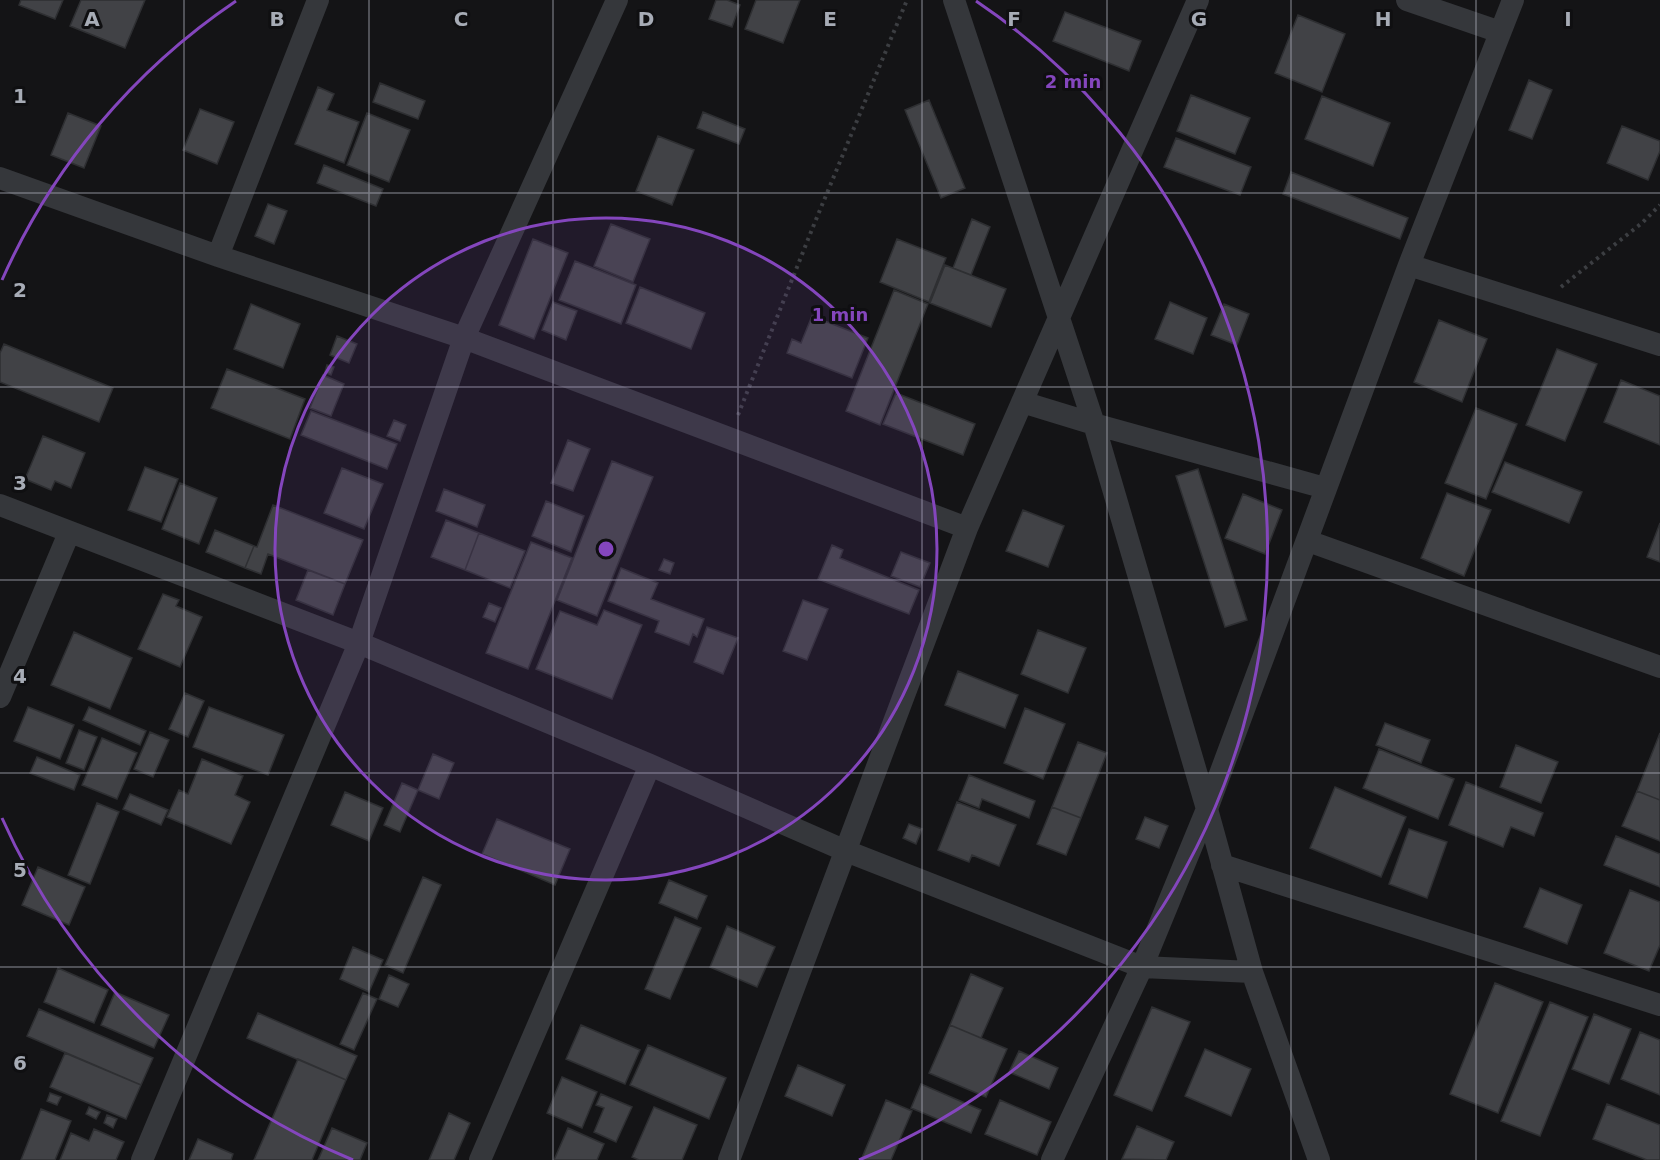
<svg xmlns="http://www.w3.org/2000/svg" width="1660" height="1160" viewBox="0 0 1660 1160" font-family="'DejaVu Sans',sans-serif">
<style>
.building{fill:#414246;stroke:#2e2f32;stroke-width:1.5}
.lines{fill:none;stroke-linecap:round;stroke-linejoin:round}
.path{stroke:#3c3e42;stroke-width:4;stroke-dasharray:3 4.5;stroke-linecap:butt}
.minor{stroke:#35373b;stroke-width:22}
.grid{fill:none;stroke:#a7acb6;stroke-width:1.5;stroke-opacity:0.55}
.ring{fill:none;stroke:#8446bd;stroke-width:3}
.grid-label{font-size:20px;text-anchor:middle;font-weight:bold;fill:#a7acb6;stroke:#0f0f11;stroke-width:6;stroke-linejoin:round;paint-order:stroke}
.centre{fill:#8446bd;stroke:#0f0f11;stroke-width:3}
.ring-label{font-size:18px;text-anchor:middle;font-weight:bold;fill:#8446bd;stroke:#0f0f11;stroke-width:6;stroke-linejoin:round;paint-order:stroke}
</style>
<rect width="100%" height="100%" fill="#141416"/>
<path class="building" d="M21 0H63L55 19 19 5Z
M81 0H145L125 48 70 26Z
M716 0H727L740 5 732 27 709 19Z
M756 0H800L783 43 745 29Z
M1065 12 1141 41 1129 71 1053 41Z
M1298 15 1345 34 1322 92 1275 73Z
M1529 80 1552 90 1532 139 1509 130Z
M380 83 425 101 418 119 373 102Z
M318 87 334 94 327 110 359 122 344 163 295 144Z
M1191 95 1250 118 1235 154 1177 131Z
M1322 96 1390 123 1373 166 1305 139Z
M929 100 965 188 941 198 905 110Z
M200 109 234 122 217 164 183 150Z
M703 112 745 129 739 144 697 128Z
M68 113 101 126 84 168 51 155Z
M367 113 410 130 389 182 347 165Z
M1622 126 1660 141V151L1648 180 1607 163Z
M658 136 694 150 672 205 636 191Z
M1176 138 1251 167 1240 195 1164 167Z
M324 165 383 189 376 206 317 183Z
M1291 172 1408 218 1400 239 1283 194Z
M268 204 287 211 274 244 255 236Z
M972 219 990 227 971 275 953 268Z
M611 224 650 239 633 282 594 266Z
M533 239 568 253 534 339 499 325Z
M897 239 946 258 929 302 880 282Z
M575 261 636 285 621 324 559 300Z
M945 265 1006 289 991 327 930 303Z
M640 287 705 313 691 349 626 323Z
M894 290 928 304 880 425 846 411Z
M553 302 577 311 566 340 542 330Z
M1170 302 1207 318 1193 354 1155 339Z
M251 304 300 324 283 368 234 349Z
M1224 304 1249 314 1237 345 1211 335Z
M812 316 868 338 852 378 787 353 792 339 801 343Z
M1439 320 1487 339 1462 402 1414 382Z
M337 336 357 344 349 363 330 355Z
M4 344 113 388 99 422 0 382V353Z
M1557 349 1597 364 1565 441 1526 425Z
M327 365 334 367 331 375 325 372Z
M227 369 305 399 290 439 211 408Z
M323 375 344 384 331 416 310 408Z
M1621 380 1660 396V445L1604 422Z
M896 393 975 424 963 455 883 424Z
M1476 408 1517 424 1486 499 1445 483Z
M311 411 397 444 387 469 301 435Z
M394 420 406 425 400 441 387 436Z
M43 436 85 453 71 488 55 481 51 490 25 479Z
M568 440 590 449 573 491 551 483Z
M612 461 653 477 597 616 557 600Z
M1505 462 1582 492 1569 523 1492 492Z
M145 467 178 479 161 522 128 510Z
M342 468 383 484 364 529 324 513Z
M1198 469 1247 620 1225 627 1176 476Z
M180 483 217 498 199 544 162 529Z
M444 489 485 505 477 527 436 511Z
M1447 493 1491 510 1464 576 1421 558Z
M1243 494 1282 510 1265 554 1225 538Z
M546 501 584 516 571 552 532 536Z
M273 505 363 540 345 584 268 554 261 574 245 568 254 546 257 547Z
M1023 510 1064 526 1048 567 1006 551Z
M446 520 479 533 465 570 431 557Z
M1660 523V562L1647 557Z
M215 530 254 546 245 568 206 552Z
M479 533 525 551 510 588 465 570Z
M531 542 572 558 528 669 486 653Z
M832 545 843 550 840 558 919 590 909 614 818 579Z
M901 552 930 563 920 587 891 576Z
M664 559 674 563 670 574 659 570Z
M621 568 658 583 651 599 704 619 697 637 693 634 689 645 655 632 659 621 608 601Z
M308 570 345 584 333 615 296 600Z
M163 594 179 600 176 606 202 617 180 667 138 649Z
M803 600 828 609 807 660 783 651Z
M489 603 501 608 495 622 483 617Z
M604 610 642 625 612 699 536 669 560 611 597 625Z
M707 627 738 638 723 674 694 662Z
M1038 630 1086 648 1068 693 1021 674Z
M74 632 132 658 110 709 51 685Z
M958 671 1018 695 1005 728 945 705Z
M185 693 204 701 188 737 169 729Z
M28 707 74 725 60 759 14 741Z
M89 707 146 731 140 745 83 720Z
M209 707 284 735 268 775 193 747Z
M1025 708 1065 724 1043 779 1004 763Z
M1385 723 1430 740 1421 763 1376 745Z
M79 730 97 737 84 770 66 763Z
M150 732 169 740 153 777 134 769Z
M1660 733V800L1637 791Z
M102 738 137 753 117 799 82 785Z
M1078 742 1107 753 1081 818 1052 807Z
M1516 745 1558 762 1541 803 1500 787Z
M1379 749 1454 779 1438 819 1363 788Z
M433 754 454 763 439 799 418 790Z
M37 757 80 775 74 790 30 773Z
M202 759 243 776 235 795 250 802 231 844 167 817 179 790 188 794Z
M969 775 1035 801 1029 818 982 799 979 808 959 800Z
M1466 782 1543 813 1534 836 1511 827 1503 847 1449 825Z
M402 783 418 790 400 832 384 825Z
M1335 787 1406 817 1381 877 1310 848Z
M1637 791 1660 800V841L1622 826Z
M345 792 383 808 369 841 331 825Z
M130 794 168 810 161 825 123 809Z
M957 802 1016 825 999 866 972 855 969 862 938 850Z
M97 803 119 812 90 884 68 875Z
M1052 807 1081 818 1066 855 1037 844Z
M1145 817 1168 826 1159 848 1136 839Z
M497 819 570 849 555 885 482 854Z
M909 824 922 829 916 844 903 838Z
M1409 829 1447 842 1427 898 1389 884Z
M1616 836 1660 854V887L1604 865Z
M38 867 85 887 69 925 22 905Z
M423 877 441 885 403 973 385 965Z
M669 880 707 896 697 919 659 903Z
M1540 888 1582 905 1567 944 1524 927Z
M1630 890 1660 902V945L1649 971 1604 953Z
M675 917 701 928 670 999 645 989Z
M727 926 775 947 757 987 710 967Z
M353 947 383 960 369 992 340 979Z
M58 968 108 990 94 1023 44 1002Z
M971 974 1003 988 981 1038 950 1025Z
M389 975 409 984 398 1007 379 999Z
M1495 983 1543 1002 1498 1113 1450 1094Z
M115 992 169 1015 154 1048 101 1025Z
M363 993 377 999 354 1050 340 1044Z
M1550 1002 1588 1017 1540 1136 1501 1121Z
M1152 1007 1190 1022 1152 1111 1114 1095Z
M39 1009 153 1058 141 1085 27 1036Z
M258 1013 357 1056 346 1080 247 1038Z
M1594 1014 1631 1029 1609 1084 1572 1069Z
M581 1025 640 1050 625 1084 566 1059Z
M950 1025 1007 1049 986 1097 929 1073Z
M1640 1032 1660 1040V1095L1621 1079Z
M648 1045 726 1078 709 1119 630 1085Z
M1205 1049 1251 1069 1231 1116 1185 1096Z
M1019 1051 1058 1068 1049 1089 1009 1072Z
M65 1053 141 1085 126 1119 50 1087Z
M298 1059 346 1080 312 1160H254Z
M798 1065 845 1085 832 1116 785 1096Z
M562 1077 597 1092 582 1128 547 1113Z
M921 1084 981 1110 971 1133 911 1108Z
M50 1093 61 1097 57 1105 47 1101Z
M601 1094 632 1107 616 1142 594 1132 604 1108 596 1105Z
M886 1100 912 1111 891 1160H861Z
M1000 1100 1051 1122 1037 1155 985 1134Z
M1607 1104 1660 1125V1160H1647L1593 1139Z
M89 1107 100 1112 96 1119 86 1114Z
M654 1107 697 1125 682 1160H639L632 1157Z
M41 1109 71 1121 55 1160H21Z
M449 1113 470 1123 454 1160H429Z
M107 1115 117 1119 113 1128 104 1123Z
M1137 1126 1174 1142 1166 1160 1122 1159Z
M332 1128 367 1143 360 1160H318Z
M568 1128 604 1144 597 1160H554Z
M94 1129 124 1142 116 1160H60L71 1133 89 1141Z
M198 1139 233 1154 231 1160H189Z"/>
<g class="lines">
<path class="path" d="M1561 287 1642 223 1660 205
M738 415 815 222 907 0"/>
<path class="minor" d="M954 0 1094 424 1207 809 1252 972 1319 1160
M1407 0 1500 32
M0 178 218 256 464 338 967 528
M218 256 318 0
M1409 265 1660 345
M1022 402 1094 424 1325 488
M0 505 359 643 650 765 846 851 1142 967 1252 972
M1308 541 1660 667
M0 697 69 533
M1222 865 1660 1005
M142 1160 359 643 464 338 617 0
M480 1160 650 765
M729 1160 967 528 1198 0
M1052 1160 1142 967 1207 809 1409 265 1513 0"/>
</g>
<path class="grid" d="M184 0V1160M369 0V1160M553 0V1160M738 0V1160M922 0V1160M1107 0V1160M1291 0V1160M1476 0V1160M0 193H1660M0 387H1660M0 580H1660M0 773H1660M0 967H1660"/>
<circle cx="606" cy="549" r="331" fill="#8446bd" fill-opacity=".12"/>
<g class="ring">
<circle cx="606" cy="549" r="331"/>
<path d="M353 1160A661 661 0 0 1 2 818M2 280A661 661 0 0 1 236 1M976 1A661 661 0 0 1 859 1160"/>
</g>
<g class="grid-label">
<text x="92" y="26">A</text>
<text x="277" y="26">B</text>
<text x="461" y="26">C</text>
<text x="646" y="26">D</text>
<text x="830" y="26">E</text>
<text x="1014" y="26">F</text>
<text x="1199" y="26">G</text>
<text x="1383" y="26">H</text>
<text x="1568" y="26">I</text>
<text x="20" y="103">1</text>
<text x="20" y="297">2</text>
<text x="20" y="490">3</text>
<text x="20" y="683">4</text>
<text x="20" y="877">5</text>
<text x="20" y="1070">6</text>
</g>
<circle cx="606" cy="549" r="9" class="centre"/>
<g class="ring-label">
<text x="1073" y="88">2 min</text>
<text x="840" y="321">1 min</text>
</g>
</svg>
